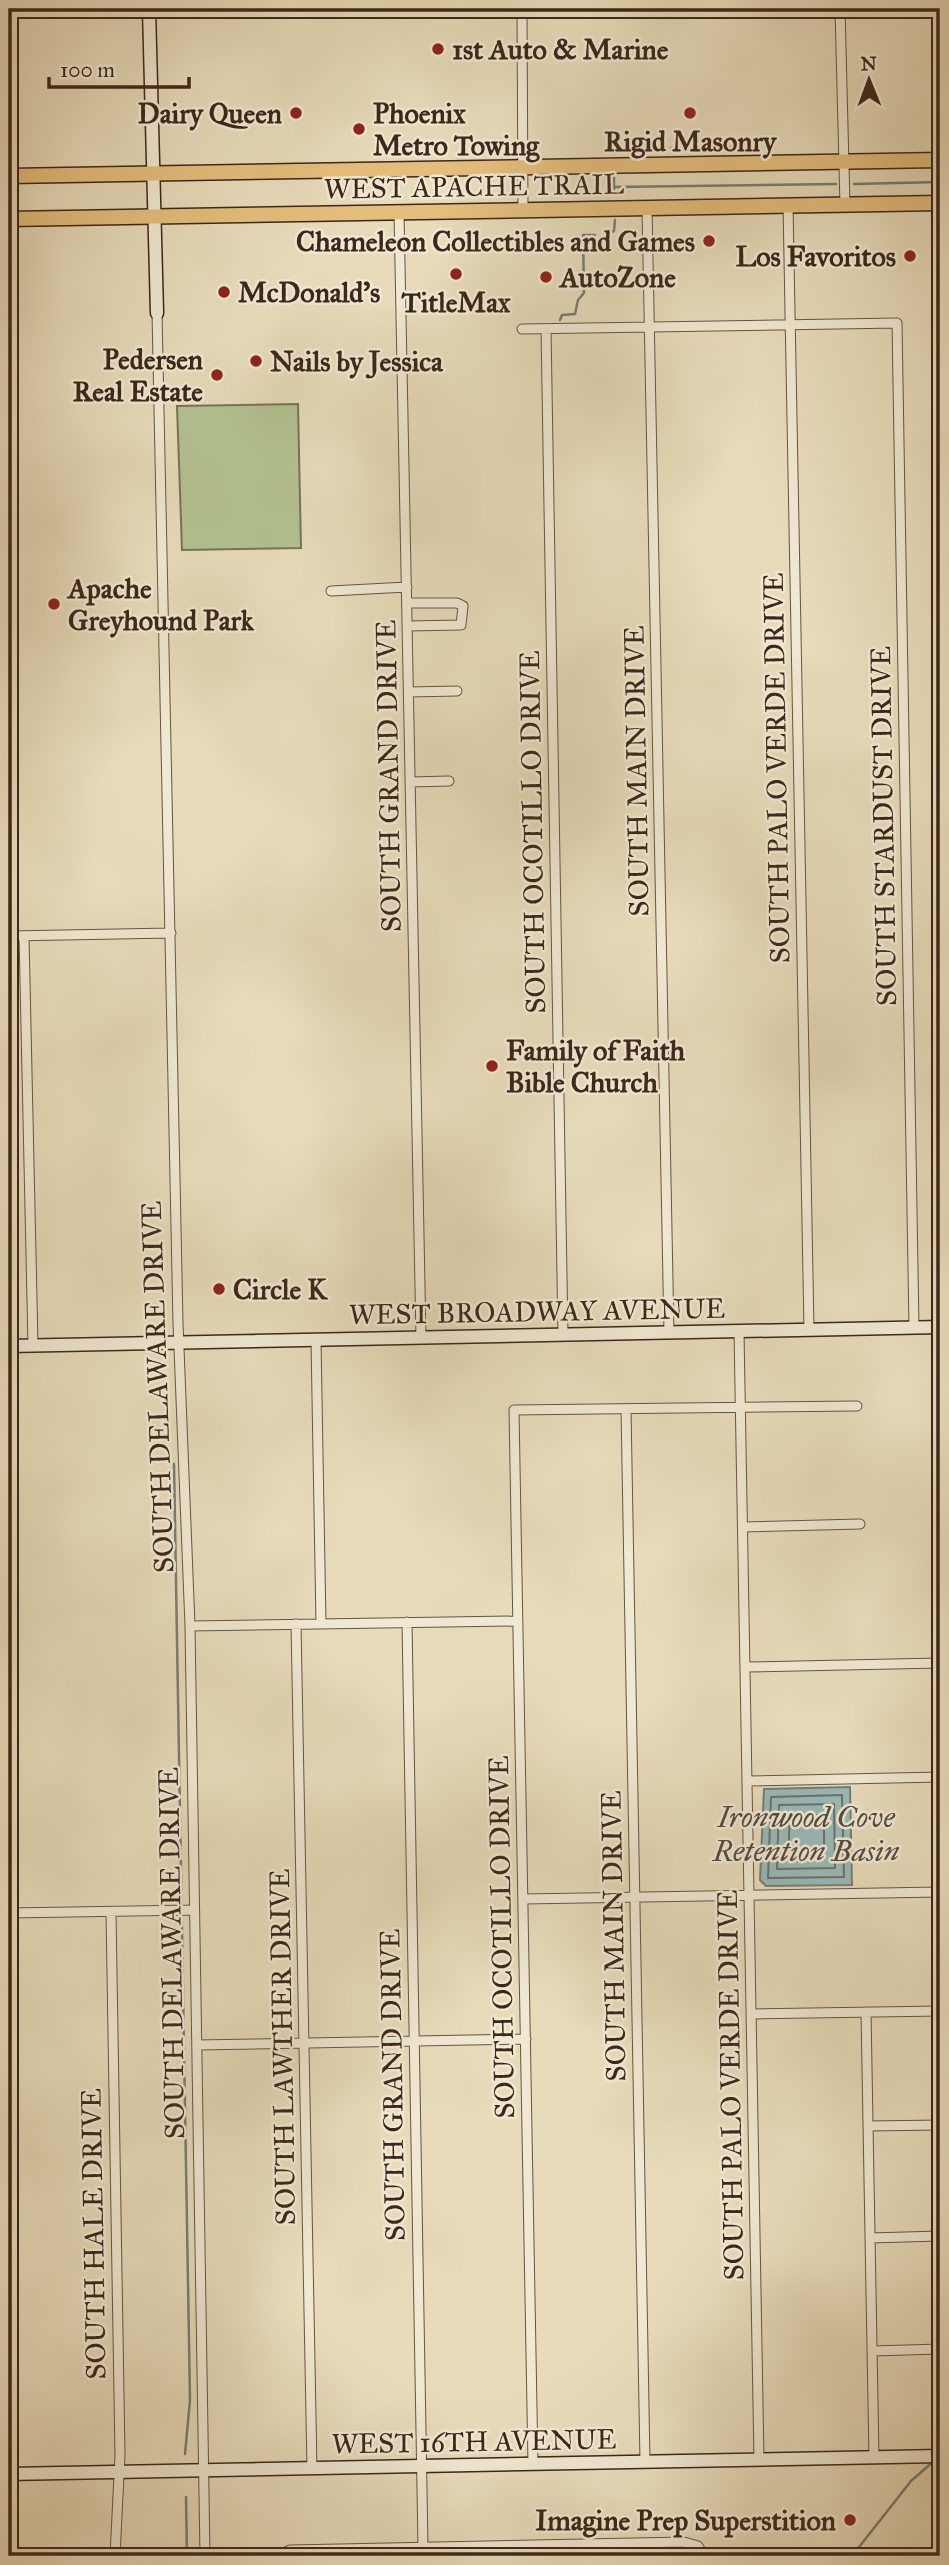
<svg xmlns="http://www.w3.org/2000/svg" width="949" height="2565" viewBox="0 0 949 2565" font-family="'IM FELL Great Primer',serif">
<style>
.green{fill:#b3c191;stroke:#787456;stroke-width:2}
.water{fill:#99b9b8;stroke:#747e79;stroke-width:2}
.lines{fill:none;stroke-linecap:round;stroke-linejoin:round}
.shore{stroke:#6b706a;stroke-width:2}
.stream{stroke:#747e79;stroke-width:2.5}
.street-casing{stroke:#685343;stroke-width:11}
.secondary-casing{stroke:#3d261b;stroke-width:15}
.primary-casing{stroke:#3d261b;stroke-width:17}
.street{stroke:#efe8d2;stroke-width:9}
.secondary{stroke:#efe8d2;stroke-width:12}
.primary{stroke:#e4be7d;stroke-width:14}
.poi-dot{fill:#8f2418;stroke:#efe8d2;stroke-width:2.5}
.labels{text-anchor:middle;stroke-width:5;stroke-linejoin:round;paint-order:stroke}
.poi-label{font-size:28px;font-weight:bold;fill:#3d261b;stroke:#efe8d2;text-anchor:start}
.street-label{font-size:28px;fill:#3d261b;stroke:#efe8d2}
.water-label{font-size:30px;font-style:italic;fill:#544b42;stroke:#efe8d2}
</style>
<rect width="100%" height="100%" fill="#e7dbba"/>
<filter id="stains"><feTurbulence type="fractalNoise" baseFrequency=".00286" numOctaves="4"/><feColorMatrix values="0 0 0 0 .2 0 0 0 0 .09 0 0 0 0 .02 0 0 0 .5 -.17"/></filter>
<radialGradient id="worn" r=".72"><stop offset=".6" stop-color="#630" stop-opacity="0"/><stop offset="1" stop-color="#630" stop-opacity=".3"/></radialGradient>
<path class="green" d="M298 404 301 548 182 550 177 406Z"/>
<path class="water" d="M850 1787 852 1885 766 1886 760 1880 764 1789Z"/>
<g class="lines">
<path class="shore" d="M842 1795 844 1877 768 1878 771 1797Z
M834 1804 835 1868 777 1869 779 1805Z
M790 1815H824V1858H788Z"/>
<path class="stream" d="M632 148H661
M671 148H685
M705 148 734 147
M614 153 616 148
M614 177V195
M854 184 940 182
M614 187 836 184
M606 234 614 231 615 220
M560 320 562 315 575 314 578 300 584 293 583 235H595
M174 1464 190 2400 185 2454
M186 2497 187 2556
M852 2556 911 2481 935 2460"/>
<defs>
<path id="street" d="M522 9 523 210
M840 9 845 205
M788 204 809 1330
M647 208 669 1333
M399 213 421 1338
M157 313 178 1323 190 1626 205 2556
M522 329 897 323 914 1328
M546 329 563 1335
M331 591 407 587
M407 603H457L463 606 461 625 407 626
M409 692 457 691
M410 782 449 781
M9 936 171 933
M24 936 33 1345
M739 1332 759 2460
M316 1340 321 1624
M626 1409 645 2462
M743 1527 860 1524
M407 1622 423 2547
M296 1624 312 2469
M190 1626 517 1621
M746 1667 940 1663
M747 1781 940 1777
M523 1899 940 1892
M111 1912 120 2455 115 2556
M9 1913 194 1910
M866 2012 874 2458
M752 2014 940 2011
M197 2045 526 2039
M869 2126 940 2125
M870 2238 940 2236
M873 2351 940 2349
M533 2464 514 1410 857 1406
M278 2556 290 2550 684 2542 698 2546 704 2556"/>
<path id="secondary" d="M149 9 157 313
M9 1346 940 1327
M9 2474 940 2456"/>
<path id="primary" d="M9 176 940 160
M9 219 940 203"/>
</defs>
<use href="#street" class="street-casing"/>
<use href="#secondary" class="secondary-casing"/>
<use href="#primary" class="primary-casing"/>
<use href="#street" class="street"/>
<use href="#secondary" class="secondary"/>
<use href="#primary" class="primary"/>
</g>
<g class="poi-dot">
<circle cx="438" cy="49" r="7"/>
<circle cx="296" cy="113" r="7"/>
<circle cx="690" cy="113" r="7"/>
<circle cx="359" cy="129" r="7"/>
<circle cx="709" cy="241" r="7"/>
<circle cx="910" cy="256" r="7"/>
<circle cx="456" cy="274" r="7"/>
<circle cx="546" cy="277" r="7"/>
<circle cx="224" cy="292" r="7"/>
<circle cx="256" cy="361" r="7"/>
<circle cx="217" cy="375" r="7"/>
<circle cx="54" cy="604" r="7"/>
<circle cx="492" cy="1066" r="7"/>
<circle cx="219" cy="1289" r="7"/>
<circle cx="850" cy="2520" r="7"/>
</g>
<g class="labels">
<g class="poi-label">
<text x="452" y="59">1st Auto &amp; Marine</text>
<text x="282" y="123" text-anchor="end">Dairy Queen</text>
<text x="373" y="123">Phoenix<tspan x="373" dy="32">Metro Towing</tspan></text>
<text x="690" y="151" text-anchor="middle">Rigid Masonry</text>
<text x="695" y="251" text-anchor="end">Chameleon Collectibles and Games</text>
<text x="896" y="266" text-anchor="end">Los Favoritos</text>
<text x="560" y="287">AutoZone</text>
<text x="238" y="302">McDonald's</text>
<text x="456" y="312" text-anchor="middle">TitleMax</text>
<text x="203" y="369" text-anchor="end">Pedersen<tspan x="203" dy="32">Real Estate</tspan></text>
<text x="270" y="371">Nails by Jessica</text>
<text x="68" y="598">Apache<tspan x="68" dy="32">Greyhound Park</tspan></text>
<text x="506" y="1060">Family of Faith<tspan x="506" dy="32">Bible Church</tspan></text>
<text x="233" y="1299">Circle K</text>
<text x="836" y="2530" text-anchor="end">Imagine Prep Superstition</text>
</g>
<g class="street-label">
<text transform="translate(474 186) rotate(-1)" y="10">WEST APACHE TRAIL</text>
<text transform="translate(776 768) rotate(-91)" y="10">SOUTH PALO VERDE DRIVE</text>
<text transform="translate(636 771) rotate(-91)" y="10">SOUTH MAIN DRIVE</text>
<text transform="translate(388 776) rotate(-91)" y="10">SOUTH GRAND DRIVE</text>
<text transform="translate(883 826) rotate(-91)" y="10">SOUTH STARDUST DRIVE</text>
<text transform="translate(532 832) rotate(-91)" y="10">SOUTH OCOTILLO DRIVE</text>
<text transform="translate(537 1311) rotate(-1)" y="10">WEST BROADWAY AVENUE</text>
<text transform="translate(157 1387) rotate(-92)" y="10">SOUTH DELAWARE DRIVE</text>
<text transform="translate(613 1936) rotate(-91)" y="10">SOUTH MAIN DRIVE</text>
<text transform="translate(501 1937) rotate(-91)" y="10">SOUTH OCOTILLO DRIVE</text>
<text transform="translate(171 1953) rotate(-91)" y="10">SOUTH DELAWARE DRIVE</text>
<text transform="translate(282 2047) rotate(-91)" y="10">SOUTH LAWTHER DRIVE</text>
<text transform="translate(392 2085) rotate(-91)" y="10">SOUTH GRAND DRIVE</text>
<text transform="translate(730 2085) rotate(-91)" y="10">SOUTH PALO VERDE DRIVE</text>
<text transform="translate(93 2234) rotate(-91)" y="10">SOUTH HALE DRIVE</text>
<text transform="translate(474 2441) rotate(-1)" y="10">WEST 16TH AVENUE</text>
</g>
<g class="water-label">
<text x="806" y="1827">Ironwood Cove<tspan x="806" dy="34">Retention Basin</tspan></text>
</g>
</g>
<rect width="949" height="2565" fill="none" stroke="#e7dbba" stroke-width="35"/>
<rect x="10" y="10" width="928" height="2544" fill="none" stroke="#3d261b" stroke-width="3.5"/>
<rect x="18" y="18" width="914" height="2530" fill="none" stroke="#3d261b" stroke-width="2"/>
<g transform="translate(869 80) rotate(359)" stroke="#efe8d2" stroke-width="5" paint-order="stroke">
<path d="M0-5L12 26L0 18L-12 26Z" fill="#3d261b"/>
<text y="-10" font-size="19" font-weight="bold" text-anchor="middle" fill="#3d261b">N</text>
</g>
<path d="M49 77v10h140v-10" fill="none" stroke="#3d261b" stroke-width="3.5"/>
<text x="60" y="77" font-size="21" fill="#3d261b" stroke="#efe8d2" stroke-width="5" paint-order="stroke">100 m</text>
<rect width="100%" height="100%" filter="url(#stains)"/>
<rect width="100%" height="100%" fill="url(#worn)"/>
</svg>
